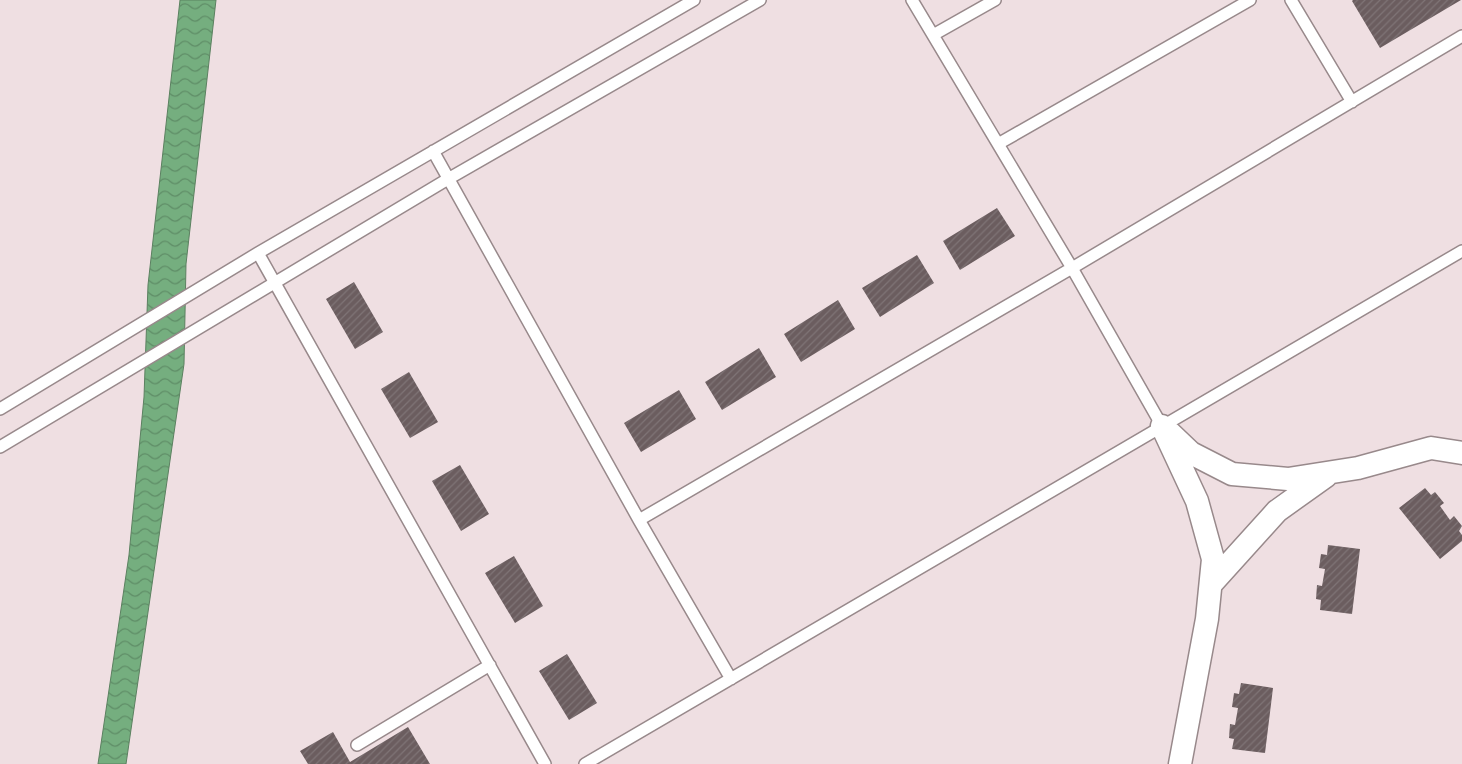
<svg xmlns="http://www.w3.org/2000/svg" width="1462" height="764" viewBox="0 0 1462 764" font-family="Roboto,sans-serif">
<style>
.water{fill:url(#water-waves);stroke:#5b8160}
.building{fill:url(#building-hatch)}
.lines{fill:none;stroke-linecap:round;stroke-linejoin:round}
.service-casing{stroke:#98898b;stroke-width:14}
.minor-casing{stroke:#98898b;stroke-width:25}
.service{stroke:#fff;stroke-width:11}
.minor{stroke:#fff;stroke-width:22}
</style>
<defs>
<pattern id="water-waves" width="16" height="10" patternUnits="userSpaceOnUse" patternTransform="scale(1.25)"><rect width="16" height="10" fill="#75ae7f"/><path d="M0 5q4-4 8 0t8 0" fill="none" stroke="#5f8d67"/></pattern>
<pattern id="building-hatch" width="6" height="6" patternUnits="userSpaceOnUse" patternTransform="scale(1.25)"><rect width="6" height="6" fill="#6b5d5f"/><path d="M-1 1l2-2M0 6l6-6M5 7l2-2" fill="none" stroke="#7f7476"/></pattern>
</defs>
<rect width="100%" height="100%" fill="#efdfe2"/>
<path class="water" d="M180 0H216L186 264 184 364 126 764H98L129 555 144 397 148 285Z"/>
<path class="building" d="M1461 0 1380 48 1352 1 1353 0Z
M997 208 1015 236 960 270 943 241Z
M917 255 934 283 880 317 862 288Z
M354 282 383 332 355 349 326 299Z
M838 300 855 329 801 362 784 334Z
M759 348 776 377 722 410 705 382Z
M409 372 438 422 410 438 381 389Z
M679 390 696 419 641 452 624 423Z
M460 465 489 514 461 531 432 481Z
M1425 488 1431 495 1435 492 1444 503 1440 506 1450 520 1454 516 1462 526 1459 531 1462 535V541L1440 559 1399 508Z
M1328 545 1360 549 1352 614 1320 610 1321 600 1316 599 1317 585 1322 586 1325 569 1319 568 1321 554 1327 555Z
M514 556 543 606 515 623 485 573Z
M567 654 597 703 569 720 539 671Z
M1241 683 1273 688 1265 753 1232 749 1234 739 1229 738 1230 724 1235 725 1238 708 1232 707 1234 693 1239 694Z
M408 727 430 764H308L300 751 333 732 350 762Z"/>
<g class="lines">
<defs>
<path id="service" d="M912 0 1072 268 1162 426
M1291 0 1352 102
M933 35 995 0
M998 144 1250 0
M433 151 639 520 731 679
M258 253 545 764
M0 409 258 253 694 0
M0 447 448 179 760 0
M639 520 1072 268 1462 36
M357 745 490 665
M585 764 1462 251"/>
<path id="minor" d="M1162 426 1197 501 1213 559 1207 619 1180 764
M1170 433 1191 453 1232 474 1288 479 1358 468 1431 448 1462 453
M1211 584 1277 511 1326 476"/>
</defs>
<use href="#service" class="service-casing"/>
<use href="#minor" class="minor-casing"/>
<use href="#service" class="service"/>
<use href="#minor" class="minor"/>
</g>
</svg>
